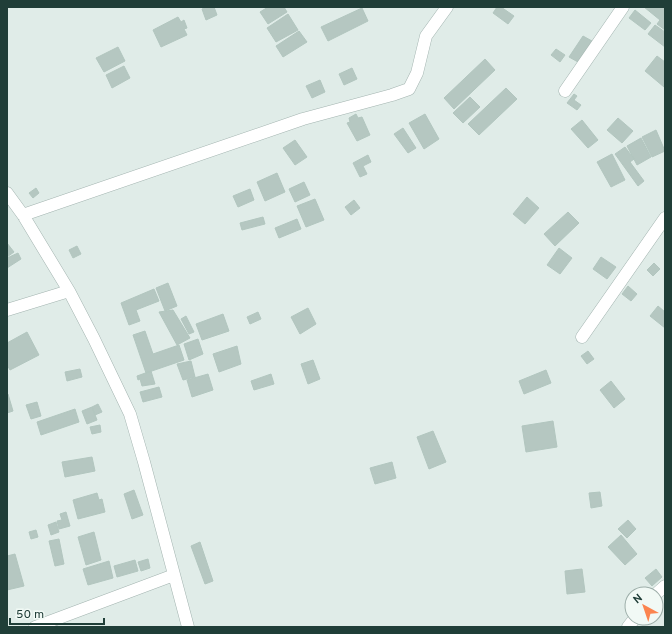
<svg xmlns="http://www.w3.org/2000/svg" width="672" height="634" viewBox="0 0 672 634" font-family="Overpass,sans-serif">
<style>
.building{fill:#b5c7c1;stroke:#b2c6bf}
.lines{fill:none;stroke-linecap:round;stroke-linejoin:round}
.street-casing{stroke:#a3b4b0;stroke-width:13}
.street{stroke:#fff;stroke-width:12}
</style>
<rect width="100%" height="100%" fill="#e0ece8"/>
<path class="building" d="M206 7H214L217 15 206 20 202 9Z
M268 7H284L287 12 268 24 260 12Z
M497 7H501L514 16 508 24 493 13Z
M644 7H665V30L657 24 660 20Z
M362 8 368 21 328 41 321 27Z
M635 10 651 23 645 30 629 18Z
M288 14 298 30 276 42 267 28Z
M178 17 181 22 184 20 187 28 184 29 187 35 161 47 153 30Z
M655 25 665 32V47L648 34Z
M299 31 307 42 283 57 276 46Z
M583 36 592 41 578 62 569 57Z
M118 47 125 61 104 72 96 58Z
M556 49 565 55 560 62 551 55Z
M657 56 665 62 664 87 645 71Z
M485 59 495 70 454 109 444 98Z
M124 66 130 78 112 88 106 75Z
M352 68 357 79 344 85 339 74Z
M320 80 325 92 312 98 306 86Z
M506 88 517 99 479 135 468 124Z
M574 94 577 96 574 100 581 105 577 110 567 103Z
M470 97 480 107 463 123 453 113Z
M356 114 358 118 362 117 370 135 357 141 347 123 350 122 349 118Z
M425 114 439 139 424 149 409 123Z
M618 118 633 131 622 143 607 130Z
M582 120 598 140 588 148 571 129Z
M403 128 416 148 408 153 394 134Z
M656 130 665 151 652 157 642 137Z
M641 138 651 157 637 165 627 146Z
M295 140 307 157 295 165 283 148Z
M625 147 634 159 630 162 644 181 638 186 615 154Z
M612 154 625 180 611 187 597 162Z
M368 155 371 162 363 166 367 174 360 177 353 163Z
M277 173 285 192 265 201 257 182Z
M304 182 310 195 295 202 289 189Z
M36 188 39 193 33 198 29 193Z
M250 189 254 200 238 207 233 196Z
M527 197 539 208 525 224 513 214Z
M315 199 324 220 306 227 297 206Z
M354 200 360 208 351 215 345 207Z
M568 212 579 223 555 246 544 234Z
M263 217 265 224 242 230 240 223Z
M297 219 301 229 279 238 275 228Z
M7 243 14 252 7 257Z
M77 246 81 254 73 258 69 250Z
M559 248 572 258 560 274 547 265Z
M18 253 21 259 7 268V258Z
M601 257 616 267 607 279 593 269Z
M654 263 660 269 653 276 647 270Z
M168 283 177 306 165 311 156 288Z
M628 286 637 294 631 301 622 294Z
M154 289 159 301 136 310 140 321 129 325 121 303Z
M658 306 665 312V328L650 316Z
M308 308 316 324 300 334 291 317Z
M173 310 190 338 177 345 159 312Z
M258 312 261 319 250 324 247 317Z
M223 314 229 331 202 340 196 324Z
M186 316 194 332 189 334 181 319Z
M145 331 153 354 179 345 184 360 146 373 133 335Z
M27 332 39 355 10 370 7 365V343Z
M198 339 203 354 189 360 184 344Z
M237 346 241 364 219 372 213 354Z
M588 351 594 359 587 364 581 356Z
M313 360 320 379 308 384 301 364Z
M191 361 195 377 183 380 177 364Z
M80 369 82 377 67 381 65 372Z
M546 370 551 383 524 394 519 381Z
M151 371 155 384 142 386 140 379 138 380 137 376Z
M208 374 213 390 192 397 187 380Z
M271 374 274 384 254 390 251 381Z
M611 381 625 399 614 408 600 390Z
M159 387 162 397 143 402 140 392Z
M7 394H8L13 411 7 413Z
M37 402 41 416 31 419 26 405Z
M98 404 102 412 95 415 92 407Z
M92 407 97 420 87 424 82 411Z
M75 409 79 422 41 435 37 422Z
M553 421 557 447 526 452 522 426Z
M100 425 101 432 92 434 90 427Z
M433 431 446 462 429 469 417 437Z
M92 457 95 471 65 477 62 462Z
M392 462 396 478 375 484 370 468Z
M134 490 143 515 132 519 124 494Z
M600 492 602 506 591 508 589 493Z
M97 493 99 500 102 499 105 512 78 519 73 500Z
M66 512 70 526 59 529 57 521 62 520 60 514Z
M628 520 636 529 627 538 618 529Z
M56 522 59 532 51 535 48 525Z
M36 530 38 537 31 539 29 532Z
M94 532 101 560 86 565 78 537Z
M621 535 637 554 625 565 608 547Z
M59 539 64 564 55 566 49 541Z
M200 542 213 581 205 584 191 546Z
M15 554 24 586 7 590V556Z
M148 559 150 568 141 571 138 562Z
M135 560 138 571 117 577 114 566Z
M109 561 113 578 88 585 83 569Z
M582 569 585 592 567 594 565 571Z
M656 569 662 577 652 586 645 578Z"/>
<g class="lines">
<defs>
<path id="street" d="M565 91 623 7
M7 193 23 215 69 291 94 339 130 414 144 462 188 627
M23 215 303 119 392 95 409 89 417 73 426 36 447 7
M7 310 69 291
M582 337 665 218
M656 594 665 586
M35 627 174 575
M628 627 635 618"/>
</defs>
<use href="#street" class="street-casing"/>
<use href="#street" class="street"/>
</g>
<rect width="672" height="634" fill="none" stroke="#203e38" stroke-width="16"/>
<g transform="translate(644 606) rotate(320)"><circle r="19" fill="#f1f9f5" stroke="#9daea9"/>
<path d="M0-3L7 15L0 10L-7 15Z" fill="#fb844f"/>
<text y="-6" font-size="11" font-weight="bold" text-anchor="middle" fill="#203e38">N</text>
</g>
<path d="M10 618v6h94v-6" fill="none" stroke="#203e38" stroke-width="2"/>
<text x="16" y="618" font-size="12" fill="#203e38" stroke="#f1f9f5" stroke-width="3" paint-order="stroke">50 m</text>
</svg>
